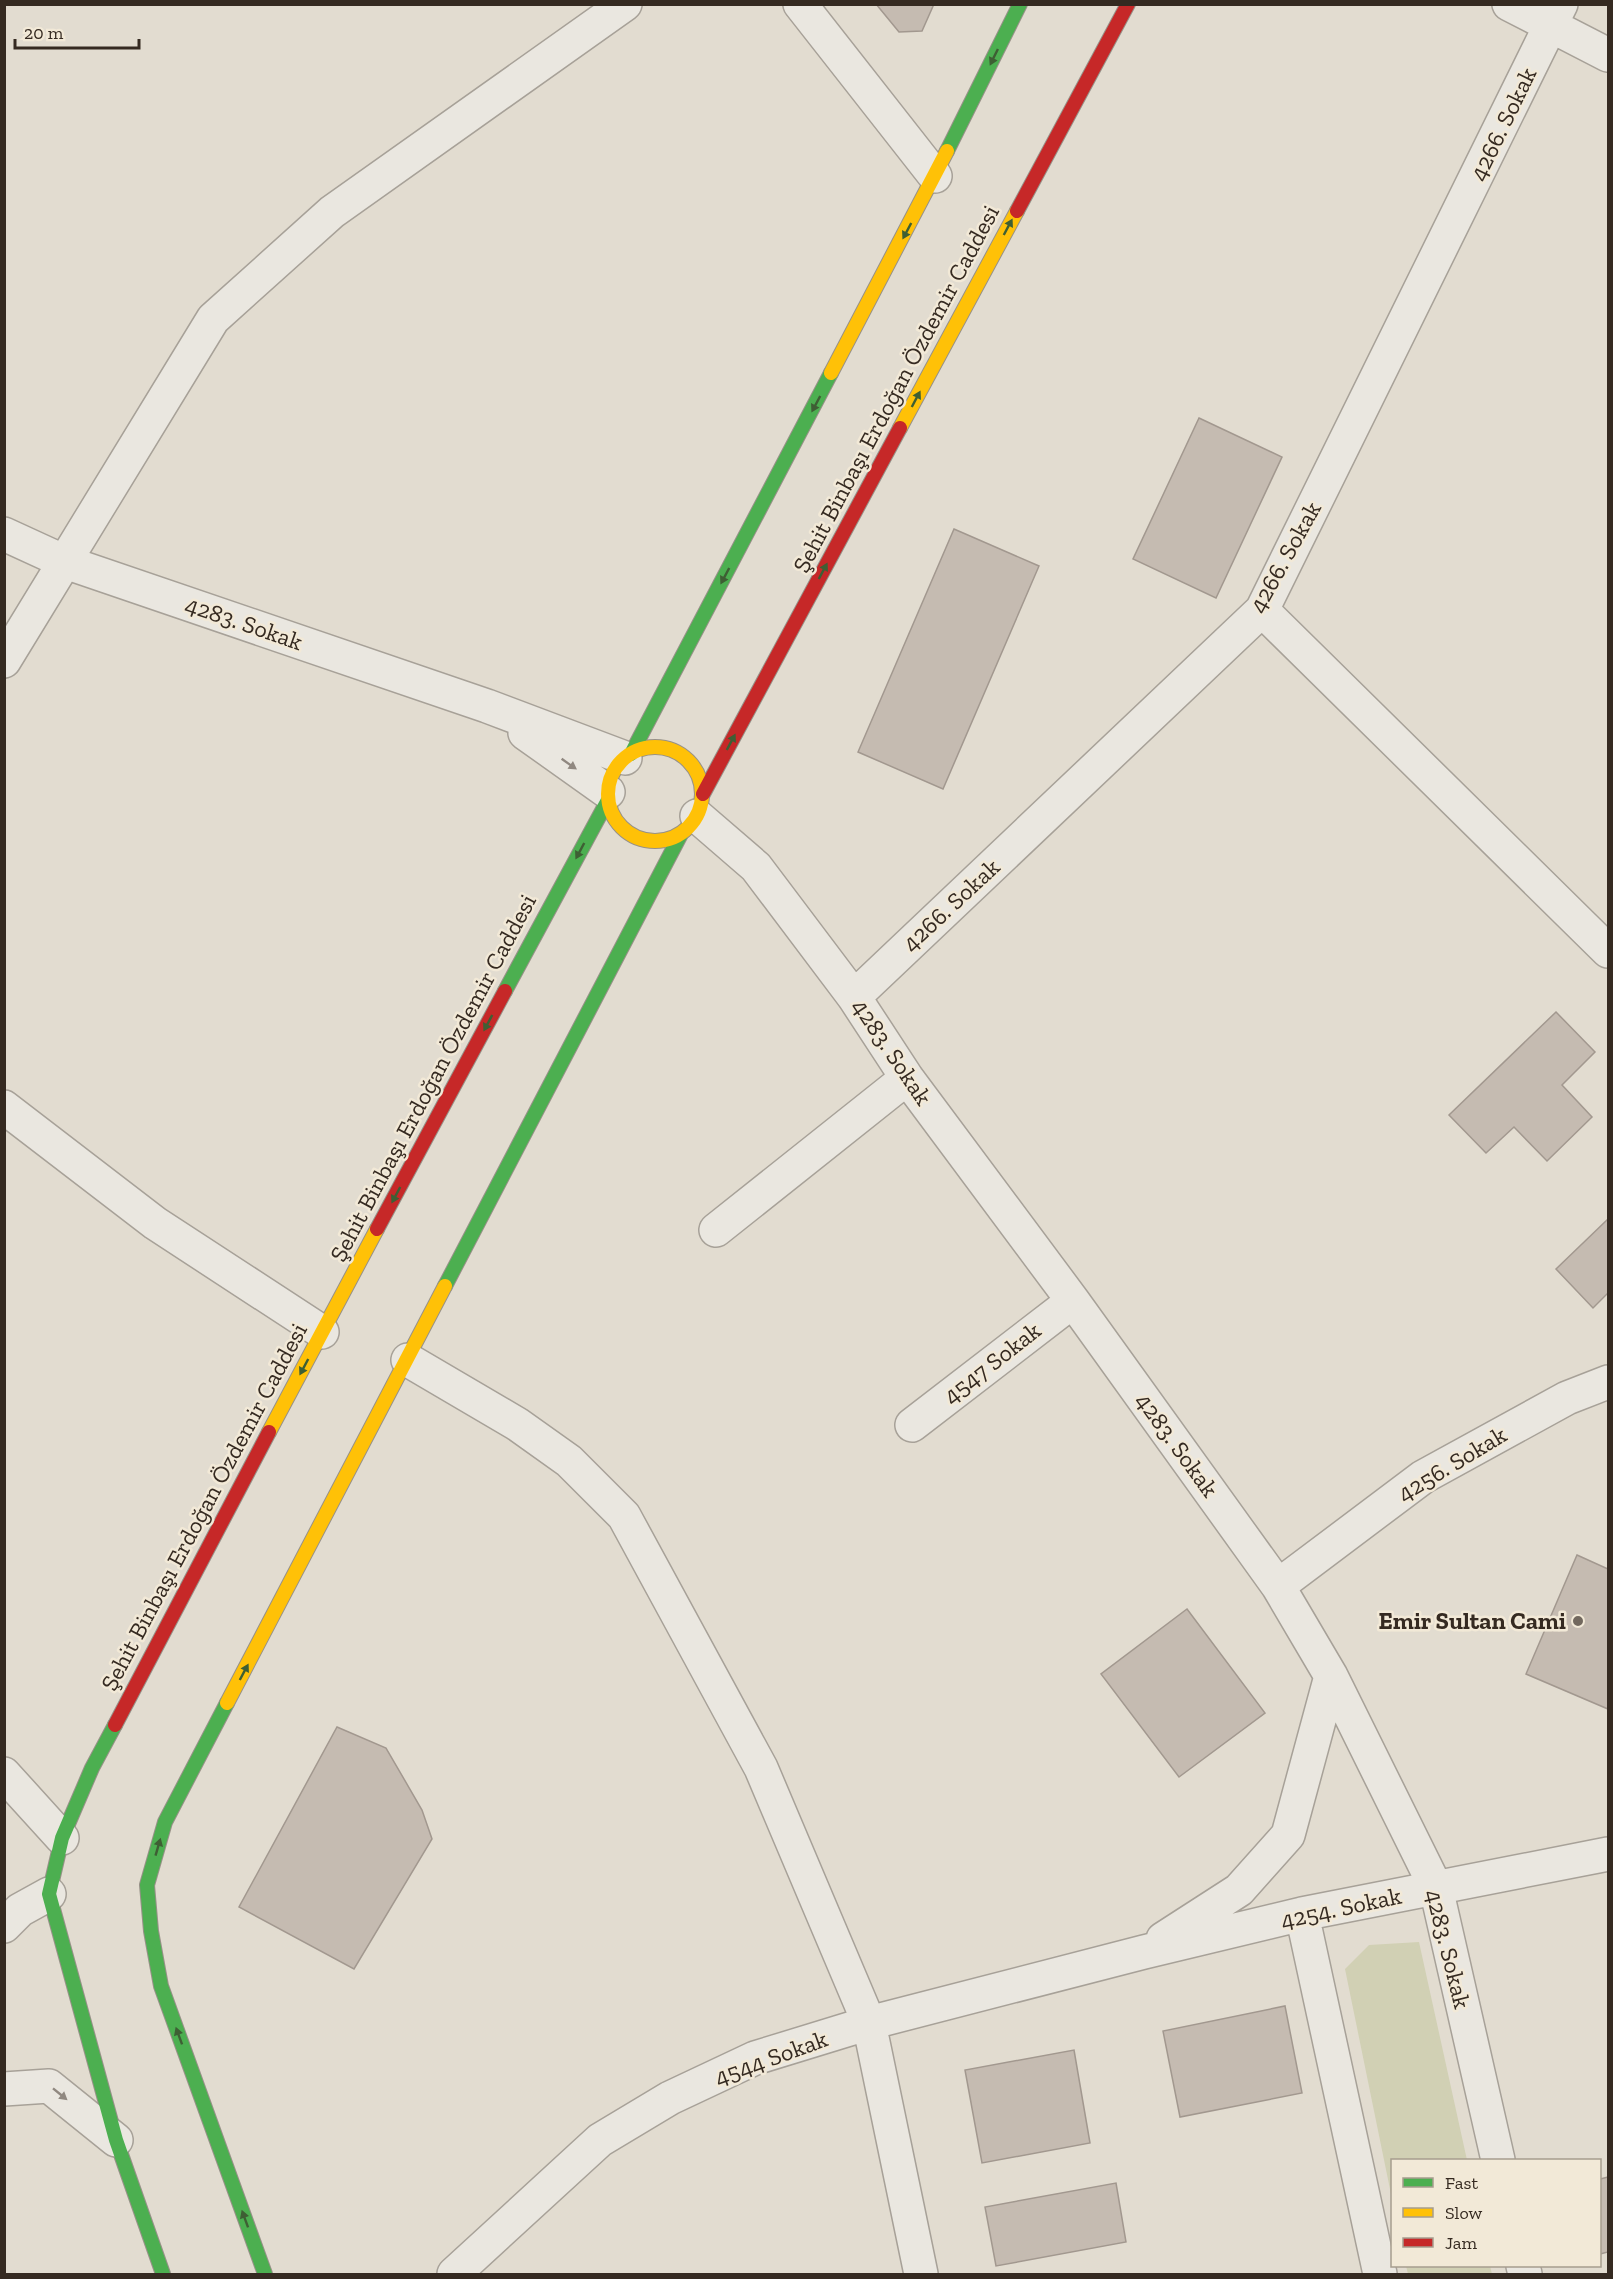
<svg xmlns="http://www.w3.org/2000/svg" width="1613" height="2279" viewBox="0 0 1613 2279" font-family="'Zilla Slab',serif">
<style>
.green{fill:#d1d0b4}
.building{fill:#c5bbb1;stroke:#a2988f;stroke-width:1.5}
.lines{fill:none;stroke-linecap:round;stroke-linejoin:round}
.street-casing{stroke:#a7a198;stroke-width:36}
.fast-casing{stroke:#979188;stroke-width:16}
.slow-casing{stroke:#979188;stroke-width:16}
.jam-casing{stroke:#979188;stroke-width:16}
.street{stroke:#eae7e0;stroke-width:33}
.fast{stroke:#4caf50;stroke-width:14}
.slow{stroke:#ffc107;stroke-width:14}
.jam{stroke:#c62828;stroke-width:14}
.oneway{fill:#3e5f34}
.oneway2{fill:#908880}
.poi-dot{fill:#72685e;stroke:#f2e9d7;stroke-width:2}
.labels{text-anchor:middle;stroke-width:5;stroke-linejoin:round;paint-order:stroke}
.street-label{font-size:24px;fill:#352a21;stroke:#f2e9d7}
.poi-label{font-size:24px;font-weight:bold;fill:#352a21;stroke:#f2e9d7;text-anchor:end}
</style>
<rect width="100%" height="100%" fill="#e2dcd0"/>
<path class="green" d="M1419 1942 1467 2160H1392V2199L1345 1969 1369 1945Z
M1406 2266H1490L1492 2274H1408Z"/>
<path class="building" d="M876 4H934L922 31 899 32Z
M1199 418 1282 457 1216 598 1133 559Z
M954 529 1039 566 943 789 858 752Z
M1556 1012 1595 1052 1562 1085 1592 1117 1547 1161 1514 1127 1486 1153 1449 1115Z
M1608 1219V1293L1593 1308 1556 1269Z
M1577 1555 1608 1569V1709L1526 1674Z
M1187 1609 1265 1713 1179 1777 1101 1674Z
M337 1727 386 1748 422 1810 432 1839 354 1969 239 1907Z
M1285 2006 1302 2093 1180 2117 1163 2031Z
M1074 2050 1090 2143 982 2163 965 2070Z
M1608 2177V2252L1600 2254V2179Z
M1116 2183 1126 2242 996 2266 985 2207Z"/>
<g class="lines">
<defs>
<path id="street" d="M800 4 935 176
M1509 4 1608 55
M4 534 65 562 487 706 625 758
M1262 610 1608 951
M4 661 213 319 332 212 625 4
M525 733 608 792
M697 816 756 867 854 997 907 1078 1073 1301 1278 1586 1331 1676 1436 1888 1498 2160
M854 997 1262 610 1561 4
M4 1107 155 1223 322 1332
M716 1230 907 1078
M408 1360 517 1424 569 1461 624 1516 761 1768 869 2023 921 2274
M912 1425 1073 1301
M1278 1586 1423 1477 1567 1398 1608 1382
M4 1774 62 1838
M1302 1914 1380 2274
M4 1926 20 1910 49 1894
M1163 1939 1239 1890 1288 1835 1331 1676
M4 2089 49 2086 116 2140
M1523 2266 1525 2274
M454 2274 600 2140 670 2098 755 2058 869 2023 1144 1952 1302 1914 1608 1854"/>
<path id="fast" d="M947 151 1020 4
M631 754 831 373
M505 991 608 800
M445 1286 681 834
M227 1703 165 1822 147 1885 151 1931 161 1986 265 2274
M115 1725 92 1768 62 1838 49 1894 116 2140 163 2274"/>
<path id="slow" d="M831 373 947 151
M900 428 1017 211
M608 794a47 47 0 1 1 94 0a47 47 0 1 1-94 0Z
M269 1432 377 1229
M227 1703 445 1286"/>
<path id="jam" d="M1017 211 1128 4
M703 794 900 428
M377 1229 505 991
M115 1725 269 1432"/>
</defs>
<use href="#street" class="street-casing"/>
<use href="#fast" class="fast-casing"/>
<use href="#slow" class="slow-casing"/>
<use href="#jam" class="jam-casing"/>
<use href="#street" class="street"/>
<use href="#fast" class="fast"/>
<use href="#slow" class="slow"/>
<use href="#jam" class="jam"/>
</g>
<defs><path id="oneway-solid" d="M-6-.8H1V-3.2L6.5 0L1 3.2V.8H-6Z" transform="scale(1.5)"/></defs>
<g class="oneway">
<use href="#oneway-solid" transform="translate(994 57) rotate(116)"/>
<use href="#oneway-solid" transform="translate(1008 227) rotate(-62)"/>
<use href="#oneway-solid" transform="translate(907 231) rotate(118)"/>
<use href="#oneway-solid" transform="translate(916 399) rotate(-62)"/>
<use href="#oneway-solid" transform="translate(816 404) rotate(118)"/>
<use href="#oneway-solid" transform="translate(823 571) rotate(-62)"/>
<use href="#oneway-solid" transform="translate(725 576) rotate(118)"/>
<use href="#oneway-solid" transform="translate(731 742) rotate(-62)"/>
<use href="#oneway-solid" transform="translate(580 851) rotate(118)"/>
<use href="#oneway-solid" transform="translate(488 1023) rotate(118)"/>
<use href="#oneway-solid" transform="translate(396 1195) rotate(118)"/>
<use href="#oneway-solid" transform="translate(304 1367) rotate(118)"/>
<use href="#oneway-solid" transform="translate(244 1672) rotate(-62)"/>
<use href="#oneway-solid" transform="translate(158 1847) rotate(-74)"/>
<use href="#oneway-solid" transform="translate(179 2036) rotate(-110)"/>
<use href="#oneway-solid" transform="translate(245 2219) rotate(-110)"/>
</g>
<g class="oneway2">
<use href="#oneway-solid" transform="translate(569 764) rotate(35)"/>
<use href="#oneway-solid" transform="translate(60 2094) rotate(39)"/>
</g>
<circle class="poi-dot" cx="1578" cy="1621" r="6"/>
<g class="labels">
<g class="street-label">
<text transform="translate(1503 124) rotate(-64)" y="8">4266. Sokak</text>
<text transform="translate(896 389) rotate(-62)" y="8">Şehit Binbaşı Erdoğan Özdemir Caddesi</text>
<text transform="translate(1285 557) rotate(-61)" y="8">4266. Sokak</text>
<text transform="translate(244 623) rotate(19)" y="8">4283. Sokak</text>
<text transform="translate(951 905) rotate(-43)" y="8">4266. Sokak</text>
<text transform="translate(892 1052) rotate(56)" y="8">4283. Sokak</text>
<text transform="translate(433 1078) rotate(-62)" y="8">Şehit Binbaşı Erdoğan Özdemir Caddesi</text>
<text transform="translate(992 1363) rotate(-38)" y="8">4547 Sokak</text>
<text transform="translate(1177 1445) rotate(54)" y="8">4283. Sokak</text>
<text transform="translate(1452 1464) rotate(-31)" y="8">4256. Sokak</text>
<text transform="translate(204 1507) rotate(-62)" y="8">Şehit Binbaşı Erdoğan Özdemir Caddesi</text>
<text transform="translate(1341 1908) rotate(-12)" y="8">4254. Sokak</text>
<text transform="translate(1448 1949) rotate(76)" y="8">4283. Sokak</text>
<text transform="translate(771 2058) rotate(-20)" y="8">4544 Sokak</text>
</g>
<g class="poi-label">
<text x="1566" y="1629">Emir Sultan Cami</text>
</g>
</g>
<rect width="1613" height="2279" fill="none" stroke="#352a21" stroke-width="12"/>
<rect x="1391" y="2159" width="210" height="108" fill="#f2e9d7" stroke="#a69d8e" stroke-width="1.5"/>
<rect x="1403" y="2178" width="30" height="9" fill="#4caf50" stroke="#a69d8e" stroke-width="1.5"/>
<text x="1445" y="2189" font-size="18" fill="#352a21">Fast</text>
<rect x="1403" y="2208" width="30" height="9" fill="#ffc107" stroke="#a69d8e" stroke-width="1.5"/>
<text x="1445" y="2219" font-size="18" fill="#352a21">Slow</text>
<rect x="1403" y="2238" width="30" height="9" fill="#c62828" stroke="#a69d8e" stroke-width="1.5"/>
<text x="1445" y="2249" font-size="18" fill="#352a21">Jam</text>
<path d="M15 39v9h124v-9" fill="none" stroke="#352a21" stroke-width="3"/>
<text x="24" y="39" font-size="18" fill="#352a21" stroke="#f2e9d7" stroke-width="4.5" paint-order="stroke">20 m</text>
</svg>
